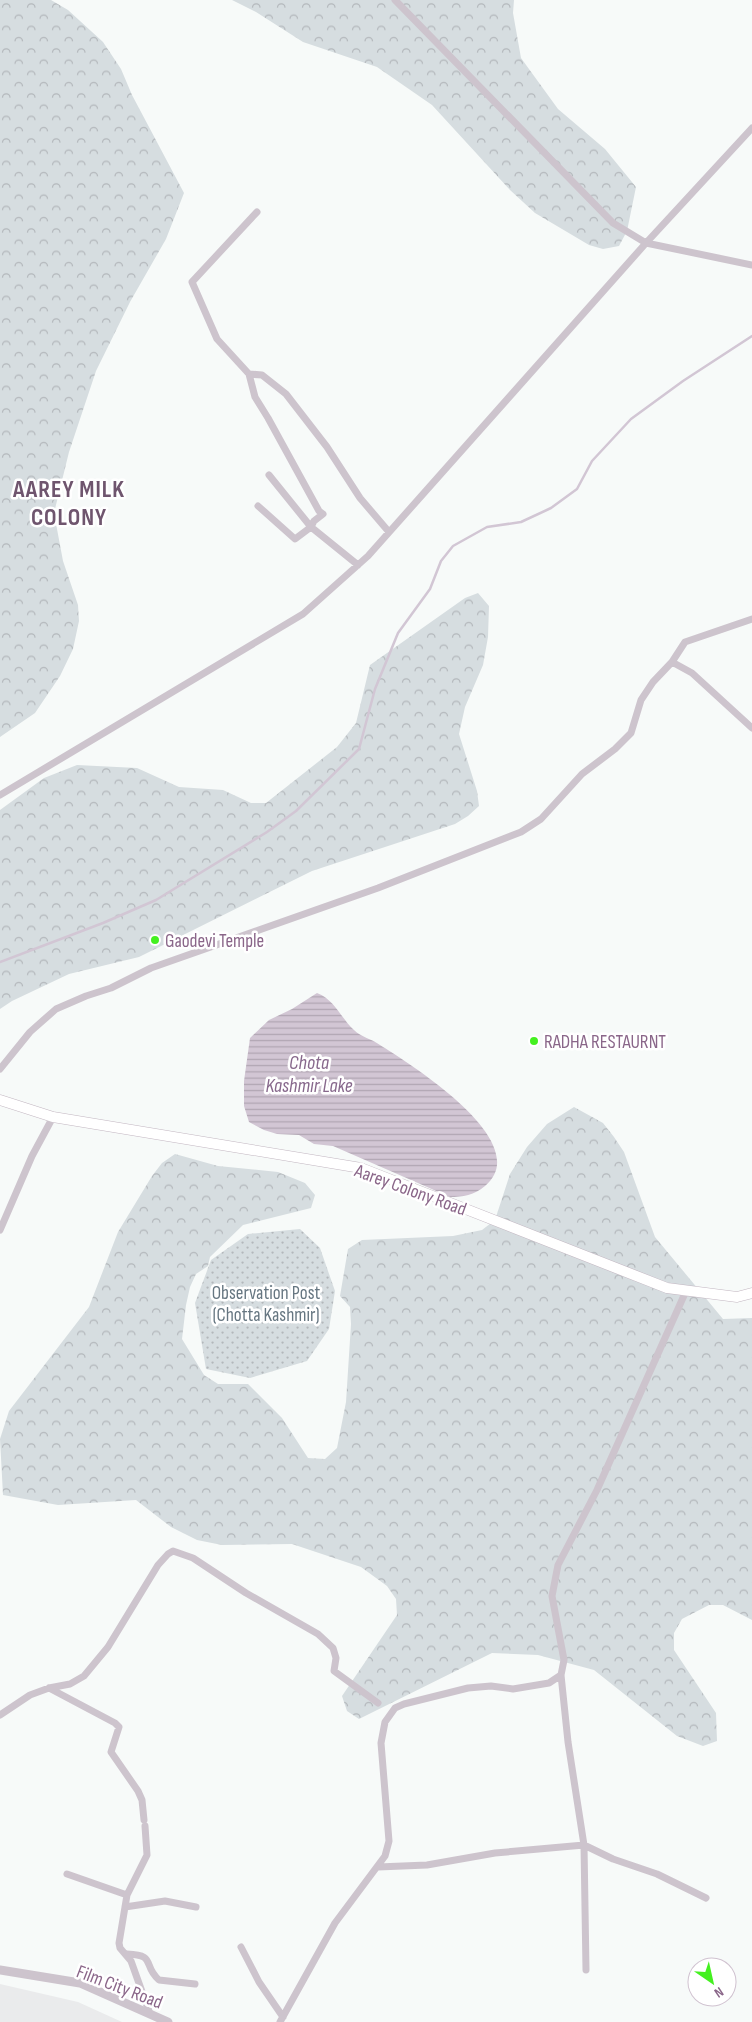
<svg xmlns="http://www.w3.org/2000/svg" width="752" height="2022" viewBox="0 0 752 2022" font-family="'Sofia Sans Condensed',sans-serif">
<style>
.built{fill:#eaebec}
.forest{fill:url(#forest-crowns)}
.park{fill:url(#park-dots)}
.water{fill:url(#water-rules)}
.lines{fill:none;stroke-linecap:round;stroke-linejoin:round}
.stream{stroke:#d2c6d4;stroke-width:2.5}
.secondary-casing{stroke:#c2b6c1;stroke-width:11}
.minor{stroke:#cdc4cd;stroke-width:7}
.tertiary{stroke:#cdc4cd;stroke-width:9}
.secondary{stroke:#fff;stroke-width:10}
.poi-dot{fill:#44f020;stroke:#fff;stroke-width:2}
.labels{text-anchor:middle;stroke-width:5;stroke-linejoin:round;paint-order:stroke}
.poi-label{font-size:19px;fill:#8a6689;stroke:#fff;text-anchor:start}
.street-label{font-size:19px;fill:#8a6689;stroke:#fff}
.park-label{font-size:19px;fill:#667681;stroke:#fff}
.water-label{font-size:20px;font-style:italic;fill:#87688c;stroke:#fff}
.district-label{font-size:24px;font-weight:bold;letter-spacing:1px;fill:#6f556e;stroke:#fff}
</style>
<defs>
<pattern id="forest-crowns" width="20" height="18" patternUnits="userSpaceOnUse" patternTransform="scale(1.25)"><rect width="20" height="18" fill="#d6dde0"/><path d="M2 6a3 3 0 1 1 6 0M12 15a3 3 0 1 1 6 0" fill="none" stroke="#b3b7bb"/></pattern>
<pattern id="park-dots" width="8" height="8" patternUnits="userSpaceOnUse" patternTransform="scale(1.25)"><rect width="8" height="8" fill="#d6dde0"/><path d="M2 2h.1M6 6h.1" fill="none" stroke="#b3b7bb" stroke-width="1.8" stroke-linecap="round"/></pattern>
<pattern id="water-rules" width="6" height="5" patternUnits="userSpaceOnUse" patternTransform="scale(1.25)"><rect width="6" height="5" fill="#d2c6d4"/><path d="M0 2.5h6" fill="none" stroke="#b0a5b2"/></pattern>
</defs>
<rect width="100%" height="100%" fill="#f7faf9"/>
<path class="built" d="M0 1984 78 2002 122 2022H0Z"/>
<path class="forest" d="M0 0H51L68 10 103 42 121 69 132 95 184 193 166 239 130 302 96 371 69 452 54 513 63 561 78 605 79 621 73 649 60 676 35 713 0 737Z
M232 0H514L513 13 521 58 558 109 605 149 636 187 627 231 619 246 603 249 589 245 535 213 510 190 432 105 377 67 303 42 256 12Z
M478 593 489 606 488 637 483 665 465 707 459 734 477 791 479 806 468 816 455 824 312 871 139 957 69 974 12 1001 0 1009V810L44 778 77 765 137 768 179 787 223 790 251 803H266L337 747 356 723 370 665 465 598Z
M574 1107 603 1123 614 1137 624 1152 655 1237 723 1319 752 1318V1620L723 1605H709L682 1619 674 1633V1650L716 1713 717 1741 703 1746 677 1736 594 1670 538 1655 492 1653 359 1719 347 1711 342 1696 397 1615 396 1599 387 1586 361 1567 292 1544 222 1545 197 1540 171 1527 136 1500 58 1505 3 1495 0 1439 9 1411 89 1307 118 1232 152 1176 162 1163 175 1154 218 1166 278 1172 305 1183 315 1195 311 1208 243 1225 210 1257 208 1266 196 1274 190 1287 186 1305 182 1339 204 1375 218 1384H248L282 1418 308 1458 325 1459 337 1448 346 1402 351 1324 350 1307 340 1296 348 1249 362 1240 453 1236 482 1230 495 1220 510 1174 527 1147 547 1124Z"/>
<path class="park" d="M300 1229 320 1248 335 1291 329 1329 307 1361 250 1378 206 1369 195 1303 211 1260 248 1234Z"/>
<path class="water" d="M317 993C335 1000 340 1017 354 1030 361 1037 372 1039 380 1045 412 1065 536 1143 485 1186 475 1195 462 1197 450 1197L333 1146 314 1144 299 1135 277 1134 264 1130 249 1122 244 1106V1081L250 1038 269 1020 292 1009Z"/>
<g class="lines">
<path class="stream" d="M0 962 103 923 156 900 267 832 296 811 359 749 375 689 398 633 430 589 441 561 453 546 487 527 521 522 551 508 577 489 592 461 631 419 683 381 752 336"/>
<defs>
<path id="secondary" d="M0 1100 53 1117 361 1168 667 1288 737 1297 752 1293"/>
</defs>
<use href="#secondary" class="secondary-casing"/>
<path class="minor" d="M395 0 613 223 646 243 752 265
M249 374 217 339 192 282 257 212
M258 506 295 539 311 527 269 475
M358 565 311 527 314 521 323 514 319 511 268 418 255 397 249 374 262 375 286 394 327 447 360 498 389 532
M672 662 692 673 752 728
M0 795 303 614 368 556 646 243 752 128
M0 1069 30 1032 56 1009 86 996 111 988 151 968 378 888 521 832 541 819 582 774 615 749 631 733 641 700 653 682 672 662 685 642 752 619
M0 1230 32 1156 53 1117
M49 1688 115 1723 119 1727 111 1752 138 1791 142 1800 144 1820
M0 1715 30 1695 49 1688 70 1684 84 1676 108 1647 158 1565 168 1554 173 1551 193 1558 246 1593 318 1634 333 1648 336 1658 334 1671 378 1703
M145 1826 147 1855 127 1895 119 1943 120 1948 131 1961 150 2014
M378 1867 427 1865 495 1853 584 1845 613 1859 657 1874 706 1898
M67 1874 127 1895
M125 1907 165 1901 196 1907
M241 1947 259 1982 283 2017
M127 1954C157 1955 142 1965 159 1980L195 1984
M586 1970 584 1845 568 1742 561 1675 564 1660 552 1596 558 1565 597 1490 686 1291
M280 2022 335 1923 385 1856 389 1841 381 1743 385 1722 395 1708 404 1704 468 1688 491 1686 513 1689 549 1683 561 1675"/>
<path class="tertiary" d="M0 1970 80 1983 168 2022"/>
<use href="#secondary" class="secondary"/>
</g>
<g class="poi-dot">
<circle cx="155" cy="940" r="5"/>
<circle cx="534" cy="1041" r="5"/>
</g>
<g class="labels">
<g class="poi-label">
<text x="165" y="947">Gaodevi Temple</text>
<text x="544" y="1048">RADHA RESTAURNT</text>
</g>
<g class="street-label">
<text transform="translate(411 1189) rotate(20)" y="7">Aarey Colony Road</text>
<text transform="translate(120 1986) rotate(21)" y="7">Film City Road</text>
</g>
<g class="park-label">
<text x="266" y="1299">Observation Post<tspan x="266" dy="22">(Chotta Kashmir)</tspan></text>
</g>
<g class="water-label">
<text x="309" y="1069">Chota<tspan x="309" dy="23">Kashmir Lake</tspan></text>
</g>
<g class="district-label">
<text x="69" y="497">AAREY MILK<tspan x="69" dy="28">COLONY</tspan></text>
</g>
</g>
<g transform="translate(712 1982) rotate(146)"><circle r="24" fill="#ffffff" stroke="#d0c2d0"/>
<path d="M0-4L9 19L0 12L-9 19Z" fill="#44f020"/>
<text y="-8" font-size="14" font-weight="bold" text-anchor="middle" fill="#8a6689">N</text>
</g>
</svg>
